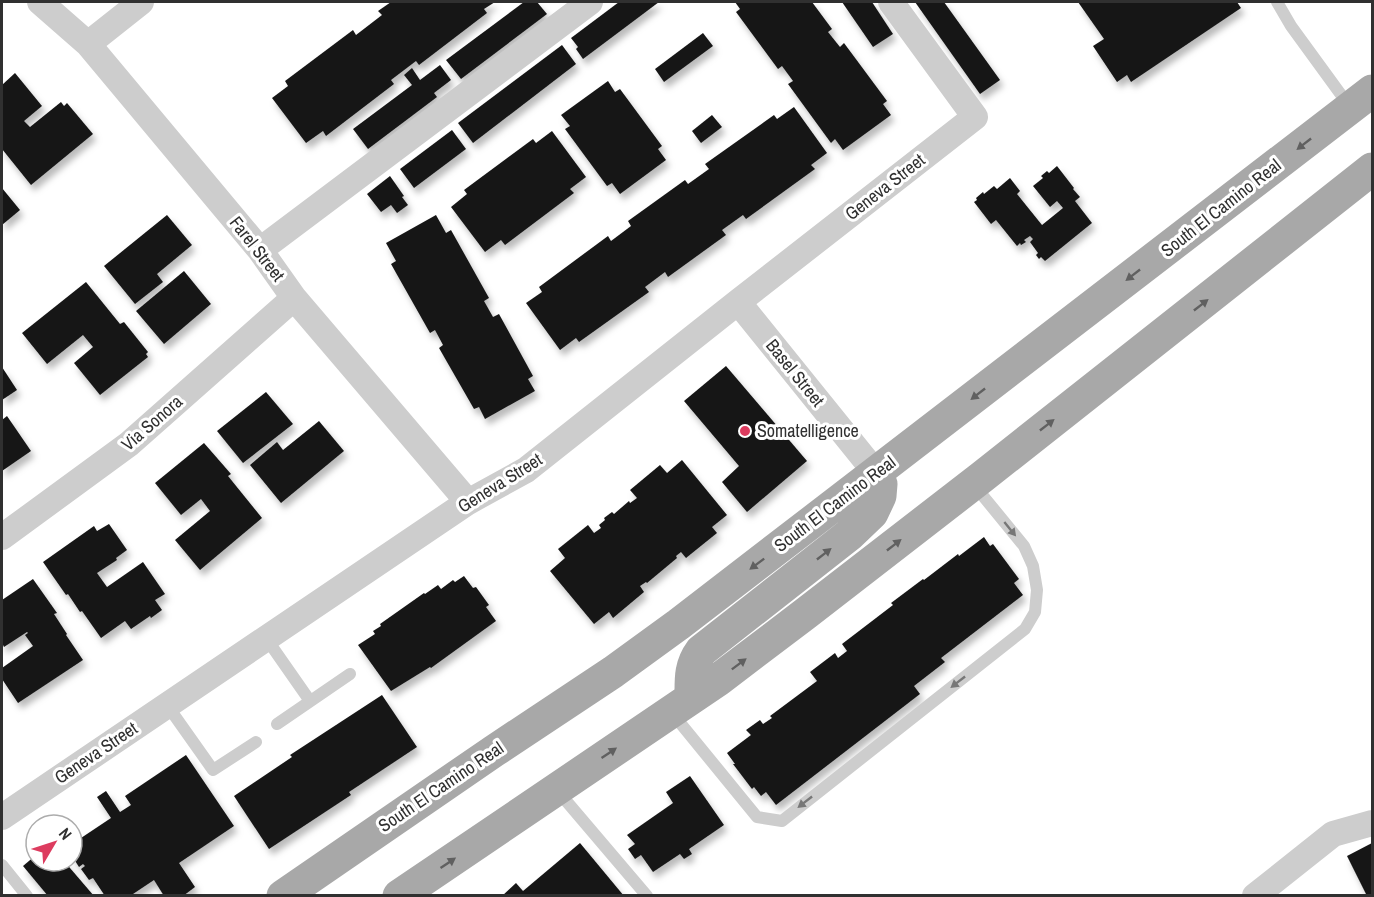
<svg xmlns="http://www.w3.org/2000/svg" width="1374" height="897" viewBox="0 0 1374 897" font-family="'Archivo Narrow',sans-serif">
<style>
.building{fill:#171717;filter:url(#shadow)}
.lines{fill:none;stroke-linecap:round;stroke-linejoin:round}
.service{stroke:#cdcdcd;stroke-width:12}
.minor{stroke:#cdcdcd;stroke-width:26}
.primary{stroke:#a8a8a8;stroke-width:33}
.oneway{fill:#606060}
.oneway2{fill:#777}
.poi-dot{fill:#dd3c5f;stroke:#fff;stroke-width:2}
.labels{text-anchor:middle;stroke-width:6;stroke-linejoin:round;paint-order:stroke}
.street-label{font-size:18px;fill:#303030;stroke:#fff}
.poi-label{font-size:18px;fill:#303030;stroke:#fff;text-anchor:start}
</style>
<defs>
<filter id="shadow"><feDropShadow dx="3.5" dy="6" stdDeviation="3" flood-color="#0004"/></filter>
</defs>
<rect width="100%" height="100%" fill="#fff"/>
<path class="building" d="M391 2H495L484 9 487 13 419 65 416 61 391 80 394 84 326 136 323 131 306 143 272 98 288 86 285 81 353 30 356 35 382 15 378 11Z
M524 2H537L547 14 461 79 446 60Z
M619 2H659L583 59 576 49 578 47 571 38Z
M735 2H812L832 29 828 32 840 47 844 43 887 101 883 104 891 115 843 150 835 139 831 143 788 84 793 81 782 66 778 69 736 12 740 9Z
M842 2H872L893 34 873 47Z
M915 2H944L1000 80 980 94Z
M1078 2H1237L1241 8 1131 82 1127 75 1117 82 1093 46 1104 39Z
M703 33 713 46 664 82 655 69Z
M562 45 576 64 473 143 458 123Z
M440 65 451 80 434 93 437 97 368 149 353 129 412 85 404 75 412 68 420 80Z
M15 73 42 106 24 121 30 127 61 102 64 106 67 103 93 134 31 185 2 149V85Z
M608 81 615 92 620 89 662 146 658 149 666 160 620 194 612 183 607 186 565 129 570 126 561 115Z
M794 107 827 153 811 165 815 169 746 219 743 215 722 230 726 235 668 277 665 272 645 287 649 292 579 342 576 338 560 350 526 303 542 292 539 287 608 236 611 241 631 226 628 221 685 180 688 184 709 169 705 164 774 115 777 119Z
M712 115 722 127 701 143 692 131Z
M452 130 466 149 414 188 400 169Z
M552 131 586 177 570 189 574 193 505 245 501 240 485 252 451 207 467 194 464 190 533 139 536 143Z
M1057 166 1074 188 1073 189 1080 197 1075 201 1092 223 1045 261 1041 257 1039 259 1036 255 1038 253 1030 242 1033 239 1030 236 1024 240 1026 242 1021 245 1020 243 1017 246 996 220 991 224 974 202 977 200 976 198 983 192 984 194 994 186 997 189 1010 178 1020 191 1017 194 1042 225 1063 208 1057 201 1050 207 1033 186 1043 178 1041 176 1047 171 1049 173Z
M390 176 404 196 402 197 408 205 397 213 391 205 381 212 367 194Z
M2 188 20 210 2 225Z
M167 215 192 245 157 274 163 282 135 304 104 266Z
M436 215 446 233 451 230 489 298 484 301 493 317 499 314 533 376 528 379 535 391 485 419 479 407 474 409 439 348 443 345 435 330 430 333 391 264 396 261 386 243Z
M184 271 211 304 164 344 136 311Z
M86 282 120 324 124 322 148 352 146 354 148 357 100 395 74 363 93 347 83 335 47 364 22 333Z
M726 366 807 461 747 512 722 482 739 466 684 401Z
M2 367 17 390 2 400Z
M266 392 293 424 243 463 217 431Z
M7 416 31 451 2 471V420Z
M319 421 344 451 281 503 250 465 277 442 283 450Z
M204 443 231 474 228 476 262 518 200 570 175 540 210 511 201 499 181 515 155 483Z
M682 460 727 515 712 527 717 533 686 558 681 552 676 556 677 558 647 583 646 582 640 586 644 592 613 618 609 612 594 624 550 571 565 558 558 549 588 525 594 533 601 528 599 525 605 520 604 518 612 512 614 514 629 501 630 503 637 498 630 490 660 465 667 473Z
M109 524 127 550 116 558 117 560 97 573 107 587 143 562 165 594 155 600 162 610 151 618 150 616 131 629 125 621 101 638 82 611 80 612 68 594 66 595 43 562 94 526 97 531Z
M984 537 990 546 993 544 1019 579 1014 583 1023 595 941 658 945 662 914 686 920 694 776 805 766 792 761 796 754 787 752 789 733 764H735L727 753 751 735 746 730 760 720 763 724 772 718 770 716 817 681 810 672 835 653 838 658 847 651 842 644 893 605 891 603 923 579 924 580 958 554 959 556Z
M464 576 473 588 476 587 489 605 486 607 496 621 431 668 430 667 391 691 358 645 375 634 373 631 381 626 380 624 424 593 425 594 438 585 441 589 453 580 455 582Z
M33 579 57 613 54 614 67 634 66 635 83 660 18 703 2 679V668L33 646 25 635 28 633 27 632 4 647 3 645 2 646V600Z
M382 695 417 747 349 792 351 795 269 849 234 796 292 757 290 755Z
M186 755 234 826 179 863 195 887 183 896H164L154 880 130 896H105L93 878 89 880 81 869 85 866 83 864 79 867 72 856V850L74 849 72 844 111 818 97 797 106 791 120 812 131 805 125 796Z
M690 776 724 825 689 849 692 854 684 859 680 854 653 872 641 855 635 859 628 849 635 844 627 835 673 803 666 792Z
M580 843 624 896H502L516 883 523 891Z
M1372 843V896H1367L1347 856Z
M36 855V861H64L94 896H48L23 866Z"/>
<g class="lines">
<path class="service" d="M1277 2 1291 26 1350 107
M266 638 310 701
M167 705 213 770 256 742
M672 713 757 817 782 821 1025 629 1035 612 1037 590 1033 566 1024 546 974 485
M277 724 350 674
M556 789 647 896
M2 865 27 896"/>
<path class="minor" d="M40 2 88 44 260 250 294 298 468 502
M88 44 141 2
M260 250 590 2
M738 302 876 473
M2 537 129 444 294 298
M2 817 468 502 526 470 738 302 975 117 891 2
M1255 896 1333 834 1372 823"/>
<path class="primary" d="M691 697C691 679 690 666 701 651L849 535 872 513 880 496 881 484 876 473
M283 896 494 751 613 672 679 624 1372 91
M399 896 718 680 805 614 982 477 1372 169"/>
</g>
<defs><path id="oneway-solid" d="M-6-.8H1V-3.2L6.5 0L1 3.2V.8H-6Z" transform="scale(1.5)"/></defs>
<g class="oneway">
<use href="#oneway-solid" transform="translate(1304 144) rotate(142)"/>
<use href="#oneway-solid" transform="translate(1133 275) rotate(142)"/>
<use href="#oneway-solid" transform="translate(1201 305) rotate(-38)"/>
<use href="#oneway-solid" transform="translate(978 394) rotate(142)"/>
<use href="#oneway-solid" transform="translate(1047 425) rotate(-38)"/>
<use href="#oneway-solid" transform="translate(894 545) rotate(-38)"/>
<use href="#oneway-solid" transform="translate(824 554) rotate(-38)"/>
<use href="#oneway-solid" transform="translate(757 564) rotate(143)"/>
<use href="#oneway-solid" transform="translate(739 664) rotate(-37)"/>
<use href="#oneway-solid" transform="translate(609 753) rotate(-34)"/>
<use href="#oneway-solid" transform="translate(448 863) rotate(-34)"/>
</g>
<g class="oneway2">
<use href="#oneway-solid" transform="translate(1010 529) rotate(51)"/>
<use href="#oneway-solid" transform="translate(958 682) rotate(142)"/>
<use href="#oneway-solid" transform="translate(805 802) rotate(142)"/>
</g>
<circle class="poi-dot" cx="745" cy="431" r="6"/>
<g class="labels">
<g class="street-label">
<text transform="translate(885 187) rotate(-38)" y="6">Geneva Street</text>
<text transform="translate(1221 208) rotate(-38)" y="6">South El Camino Real</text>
<text transform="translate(257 249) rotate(52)" y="6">Farel Street</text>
<text transform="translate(795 373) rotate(51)" y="6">Basel Street</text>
<text transform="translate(152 423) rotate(-41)" y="6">Via Sonora</text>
<text transform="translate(500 483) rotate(-32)" y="6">Geneva Street</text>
<text transform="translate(835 504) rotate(-37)" y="6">South El Camino Real</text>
<text transform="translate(96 753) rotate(-34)" y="6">Geneva Street</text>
<text transform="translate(441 787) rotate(-34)" y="6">South El Camino Real</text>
</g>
<g class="poi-label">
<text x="757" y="437">Somatelligence</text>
</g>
</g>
<rect width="1374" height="897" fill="none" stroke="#303030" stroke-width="6"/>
<g transform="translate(54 843) rotate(51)"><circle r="28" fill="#ffffff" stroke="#acacac" stroke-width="1.5"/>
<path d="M0-4.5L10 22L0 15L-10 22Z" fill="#dd3c5f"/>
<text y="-9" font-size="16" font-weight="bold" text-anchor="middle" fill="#303030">N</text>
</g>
</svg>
